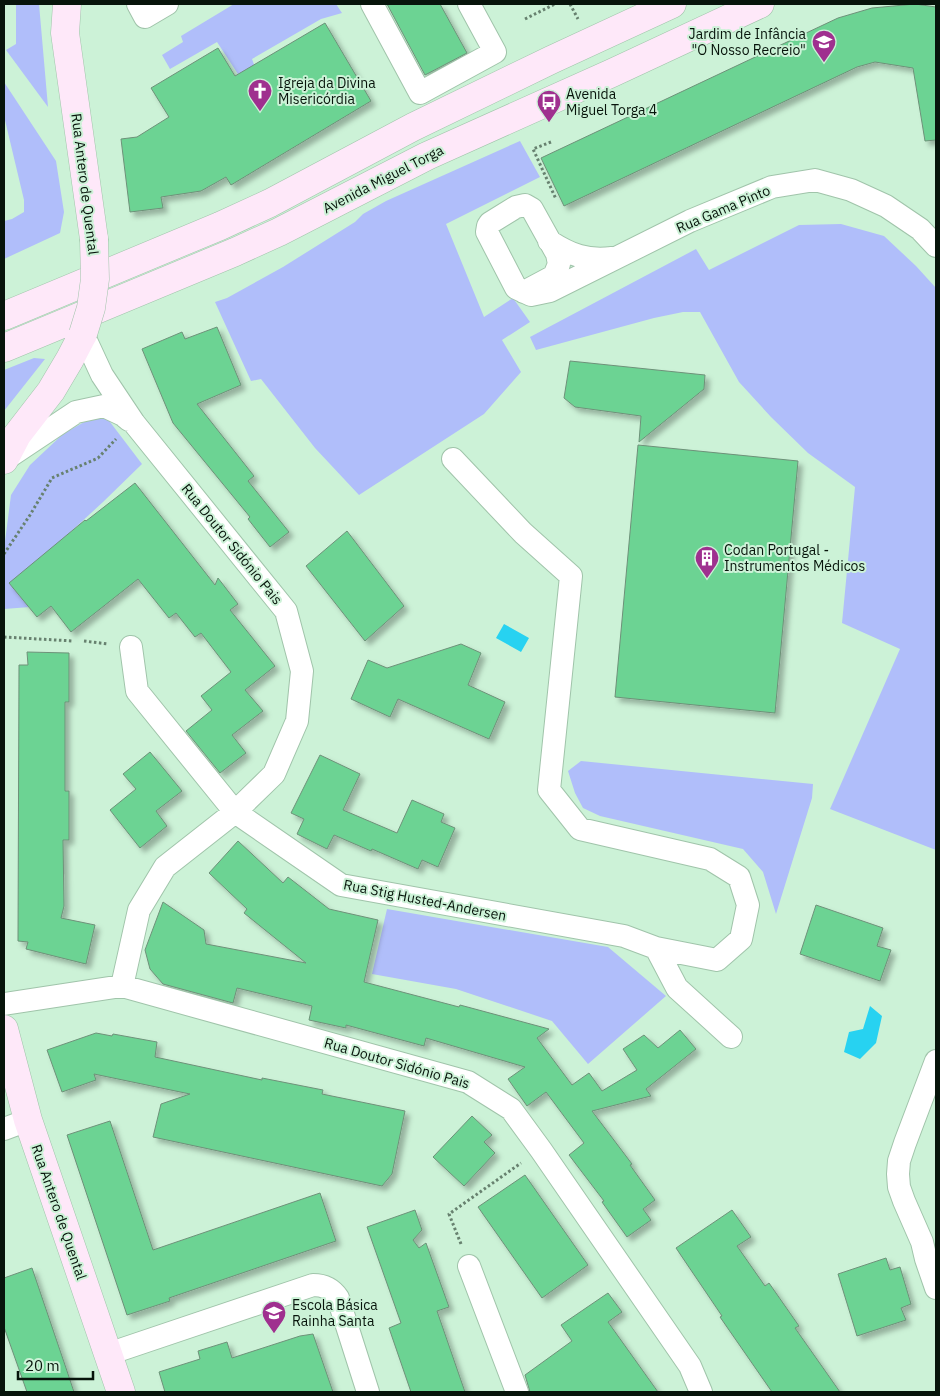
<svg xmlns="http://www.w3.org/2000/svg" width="940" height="1396" viewBox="0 0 940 1396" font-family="'IBM Plex Sans',sans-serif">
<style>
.green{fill:#b0befa}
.water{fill:#27d2f1}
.building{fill:#6cd393;stroke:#6e9179;filter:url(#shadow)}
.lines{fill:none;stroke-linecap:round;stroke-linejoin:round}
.street-casing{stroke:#a0c4aa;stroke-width:24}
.secondary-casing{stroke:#a0c4aa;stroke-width:29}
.path{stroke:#67816f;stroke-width:3;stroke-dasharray:2.5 2.5;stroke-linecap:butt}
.street{stroke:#fff;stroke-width:22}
.secondary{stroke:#fee8f9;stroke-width:28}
.secondary-bridge-casing{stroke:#a0c4aa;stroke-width:29;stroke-linecap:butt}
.secondary-bridge{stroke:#fee8f9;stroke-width:28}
.labels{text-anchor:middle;stroke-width:4;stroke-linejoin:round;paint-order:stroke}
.poi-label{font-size:14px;fill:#07140b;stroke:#ccf2d7;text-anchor:start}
.street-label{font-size:14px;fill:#07140b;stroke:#ccf2d7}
</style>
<defs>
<filter id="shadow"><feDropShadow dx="4.5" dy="4.5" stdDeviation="2.5" flood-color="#0004"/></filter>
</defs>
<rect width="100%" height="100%" fill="#ccf2d7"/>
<path class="green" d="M16 4H39L48 107 6 50 16 44Z
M234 4H336L342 13 321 19 252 59 261 84 249 91 217 42 170 69 162 55 183 42 181 36Z
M4 82 56 161 64 212 60 233 4 259V221L12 219 24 212V200L4 116Z
M520 141 540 177 446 224 484 317 513 298 530 322 502 340 521 372 484 414 359 495 315 448 261 379 251 381 215 302 227 298 283 267 355 222 363 214 386 201Z
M841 224 884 236 916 266 936 288V850L830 809 900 649 842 623 855 487 808 453 771 417 739 382 700 312H683L654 318 536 350 530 337 696 249 709 270 799 225Z
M34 358 45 359 4 411V370Z
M93 417 107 418 142 464 103 502 15 583 30 607 4 609V549L11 495 30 465 63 434Z
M581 761 813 784 812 798 776 914 763 872 743 849 600 816 583 808 575 793 568 771Z
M387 909 608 947 666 996 588 1064 552 1021 456 989 372 974Z"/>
<path class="water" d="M504 624 529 638 521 652 496 638Z
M870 1006 882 1016 876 1043 860 1059 844 1052 849 1032 863 1029Z"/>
<path class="building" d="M387 4H440L467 53 425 75Z
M915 4 936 7V140L925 141 913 68 875 62 857 67 564 206 541 158 838 18 872 8Z
M325 23 371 101 231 185 226 177 201 191 161 197 163 208 130 212 121 139 137 137 169 117 151 88 218 48 235 76Z
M217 327 241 385 197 404 254 476 248 481 289 532 270 547 248 519 250 517 173 423 142 349 182 332 185 339Z
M570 361 705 375 704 389 639 442 641 416 575 407 564 398Z
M638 445 798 461 775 713 615 697Z
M135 483 215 585 218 578 238 604 230 610 275 666 245 690 263 711 232 735 246 753 220 773 186 731 212 710 201 696 231 672 201 633 195 637 176 613 169 618 138 579 71 632 51 606 37 617 9 583 85 520 86 521Z
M347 531 404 606 365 641 306 566Z
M461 644 481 653 468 685 505 702 489 739 398 699 390 717 351 699 368 660 387 668Z
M27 652 69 653V702H65V791H69V840H63L64 906 61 918 95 925 86 964 26 949 28 942 18 941 19 665H28Z
M150 752 182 791 156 811 167 826 140 848 110 810 136 789 123 774Z
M320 755 360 774 343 810 397 833 412 800 444 814 441 822 455 828 438 867 422 860 418 869 372 849 371 851 334 835 327 849 297 834 304 819 291 813Z
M238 841 283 883 288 877 329 909 378 920 364 982 459 1007 460 1005 549 1029 537 1038 572 1085 589 1073 602 1091 637 1070 623 1049 644 1035 658 1048 680 1030 696 1049 646 1089 651 1096 592 1111 632 1164 630 1165 655 1200 643 1209 651 1220 627 1237 602 1202 604 1201 569 1155 584 1143 546 1092 527 1106 508 1079 525 1067 426 1038 424 1046 346 1025V1028L309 1020 312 1006 237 988 233 1003 163 984 150 969 145 950 163 902 204 930 206 944 306 963 244 913 247 909 209 873Z
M816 905 883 928 877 946 891 950 880 981 800 954Z
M96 1033 112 1036 113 1034 157 1042 155 1057 262 1080V1078L323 1090 322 1094 405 1111 392 1174 382 1186 153 1137 161 1104 190 1094 94 1074 96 1080 62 1092 47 1050Z
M472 1116 492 1135 484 1142 495 1153 464 1186 433 1157Z
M110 1121 153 1250 320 1193 336 1241 169 1298 170 1301 127 1315 67 1135Z
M525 1175 588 1265 542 1298 478 1207Z
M415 1210 422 1230 413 1240 419 1248 426 1243 449 1307 437 1311 465 1392H411L389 1328 401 1323 367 1227Z
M732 1210 751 1237 737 1246 765 1286 769 1283 799 1326 795 1328 840 1392H772L720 1317 722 1316 676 1248Z
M886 1258 890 1270 900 1267 911 1304 901 1308 906 1320 857 1336 838 1274Z
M32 1268 66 1368 74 1392H27L4 1327V1278Z
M608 1293 622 1312 608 1322 658 1392H530L525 1375 572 1341 561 1325Z
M313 1334 333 1392H165L159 1372 200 1359 198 1351 227 1342 232 1358 300 1336Z"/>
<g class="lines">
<defs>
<path id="street" d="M138 4 145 17 167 4
M372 4 420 93 495 52 469 4
M549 241C571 255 586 261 612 258
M524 292 554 276 559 264 557 254 532 209 525 205 516 207 490 223 488 226 487 232 516 288 531 295 550 291 690 221 772 187 815 180 851 190 886 206 920 229 936 246
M83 334 102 375 134 423 286 611 302 671 297 721 274 774 235 812 165 867 139 910 122 986
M453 459 523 533 571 576 549 790 580 829 710 859 739 877 748 905 741 939 717 960 656 948
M4 460 76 412 104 406 123 415 129 420
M131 647 137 691 235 812 341 885 624 936 656 948 677 988 731 1037
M4 1004 122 986 468 1082 511 1109 541 1150 690 1366 701 1392
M936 1061 905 1143 899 1161 898 1174 899 1187 904 1201 922 1242 926 1259 936 1288
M4 1129 28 1120
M469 1266 517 1392
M108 1354 313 1285C325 1285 332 1289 338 1298L368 1392"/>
<path id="secondary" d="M67 4 65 33 94 239
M4 316 220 226 270 203 413 127 551 60 672 4
M4 348 235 252 279 232 427 156 612 73 760 4
M4 460 17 435 51 391 70 359 83 334
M4 1029 28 1120 121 1392"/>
</defs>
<use href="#street" class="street-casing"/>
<use href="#secondary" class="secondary-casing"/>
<path class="path" d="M570 4 578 19
M525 19 555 4
M551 142 533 149 556 199
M4 554 30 515 52 478 98 458 116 439
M4 637 73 641
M84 641 108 644
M461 1244 449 1214 521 1163"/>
<use href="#street" class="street"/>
<use href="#secondary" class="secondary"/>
<defs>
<path id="secondary-bridge" d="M83 334 91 308 95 279 94 239"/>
</defs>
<use href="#secondary-bridge" class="secondary-bridge-casing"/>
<use href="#secondary-bridge" class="secondary-bridge"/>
</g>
<defs>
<symbol id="school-pin" viewBox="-11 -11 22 30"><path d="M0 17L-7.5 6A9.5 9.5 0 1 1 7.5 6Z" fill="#9f308f" stroke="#ccf2d7"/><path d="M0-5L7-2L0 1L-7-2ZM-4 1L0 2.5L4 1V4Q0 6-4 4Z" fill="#fff"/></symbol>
<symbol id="church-pin" viewBox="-11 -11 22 30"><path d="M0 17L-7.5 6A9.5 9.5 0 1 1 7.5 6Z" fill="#9f308f" stroke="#ccf2d7"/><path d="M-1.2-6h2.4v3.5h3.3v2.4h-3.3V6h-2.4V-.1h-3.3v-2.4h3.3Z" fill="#fff"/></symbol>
<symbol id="bus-pin" viewBox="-11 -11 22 30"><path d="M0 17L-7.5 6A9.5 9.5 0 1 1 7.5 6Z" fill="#9f308f" stroke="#ccf2d7"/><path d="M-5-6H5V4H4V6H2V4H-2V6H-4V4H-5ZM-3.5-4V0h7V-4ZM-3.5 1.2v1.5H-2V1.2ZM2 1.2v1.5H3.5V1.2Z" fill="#fff"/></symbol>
<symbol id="building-pin" viewBox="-11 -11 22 30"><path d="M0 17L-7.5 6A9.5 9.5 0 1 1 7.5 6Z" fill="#9f308f" stroke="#ccf2d7"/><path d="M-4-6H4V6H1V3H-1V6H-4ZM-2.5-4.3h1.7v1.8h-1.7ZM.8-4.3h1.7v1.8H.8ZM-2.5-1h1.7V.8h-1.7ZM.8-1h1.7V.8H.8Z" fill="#fff"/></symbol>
</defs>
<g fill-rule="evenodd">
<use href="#school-pin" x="810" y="28" width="28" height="38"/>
<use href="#church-pin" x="246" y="77" width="28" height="38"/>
<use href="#bus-pin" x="535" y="88" width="28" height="38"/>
<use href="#building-pin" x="693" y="544" width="28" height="38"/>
<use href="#school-pin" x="260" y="1299" width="28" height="38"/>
</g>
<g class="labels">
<g class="poi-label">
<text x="806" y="39" text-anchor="end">Jardim de Infância<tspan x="806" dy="16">"O Nosso Recreio"</tspan></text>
<text x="278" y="88">Igreja da Divina<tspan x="278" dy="16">Misericórdia</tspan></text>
<text x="566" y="99">Avenida<tspan x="566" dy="16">Miguel Torga 4</tspan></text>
<text x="724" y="555">Codan Portugal -<tspan x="724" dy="16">Instrumentos Médicos</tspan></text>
<text x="292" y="1310">Escola Básica<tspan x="292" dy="16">Rainha Santa</tspan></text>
</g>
<g class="street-label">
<text transform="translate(383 179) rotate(-27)" y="5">Avenida Miguel Torga</text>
<text transform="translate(85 184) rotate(83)" y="5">Rua Antero de Quental</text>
<text transform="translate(723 209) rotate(-23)" y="5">Rua Gama Pinto</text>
<text transform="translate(232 544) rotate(51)" y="5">Rua Doutor Sidónio Pais</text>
<text transform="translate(425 900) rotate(11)" y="5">Rua Stig Husted-Andersen</text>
<text transform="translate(397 1063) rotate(16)" y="5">Rua Doutor Sidónio Pais</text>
<text transform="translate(59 1212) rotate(71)" y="5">Rua Antero de Quental</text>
</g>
</g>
<rect width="940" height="1396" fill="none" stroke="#07140b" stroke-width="10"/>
<path d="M18 1371v8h75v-8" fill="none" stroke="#07140b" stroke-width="2.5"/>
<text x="25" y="1371" font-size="15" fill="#07140b" stroke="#ccf2d7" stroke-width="4" paint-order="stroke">20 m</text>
</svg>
